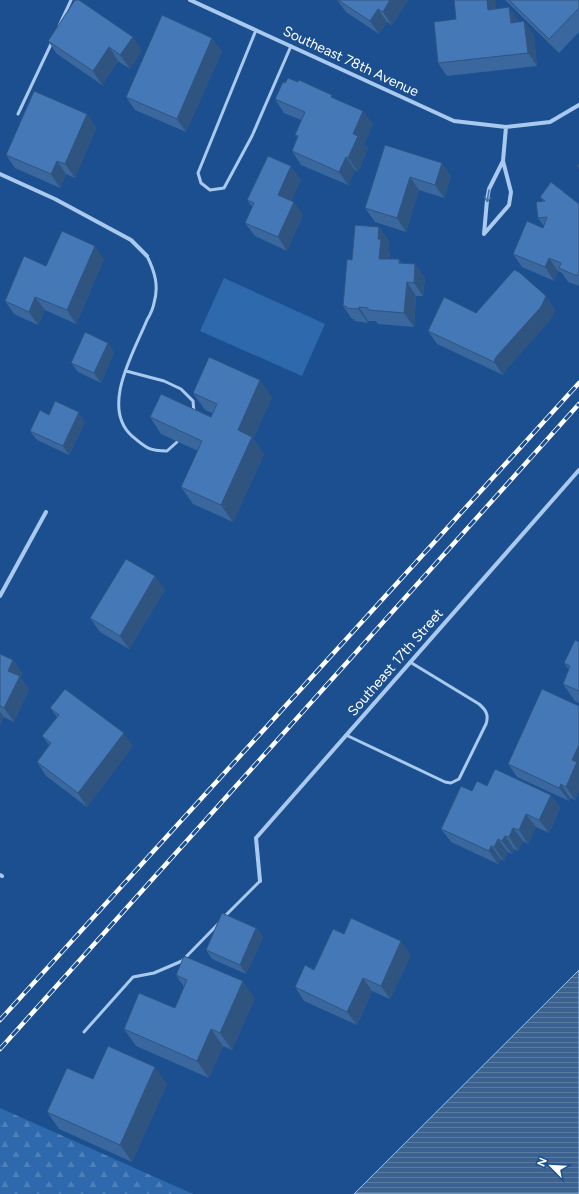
<svg xmlns="http://www.w3.org/2000/svg" width="579" height="1194" viewBox="0 0 579 1194" font-family="Figtree,sans-serif">
<style>
.green{fill:#2e69ad}
.forest{fill:url(#forest-firs)}
.water{fill:url(#water-rules);stroke:#9cc4f0}
.lines{fill:none;stroke-linecap:round;stroke-linejoin:round}
.service{stroke:#a9c9ee;stroke-width:3}
.minor{stroke:#a9c9ee;stroke-width:4}
.rail-casing{stroke:#fff;stroke-width:4.5}
.rail{stroke:#1b4f8f;stroke-width:3;stroke-dasharray:9;stroke-linecap:butt}
.wall{fill:#3a679d}
.shaded-wall{fill:#305480}
.building{fill:#4478b7;stroke:#305480}
.oneway{stroke:#4674ac}
.labels{text-anchor:middle;stroke-width:4;stroke-linejoin:round;paint-order:stroke}
.street-label{font-size:14px;fill:#fff;stroke:#1b4f8f}
</style>
<defs>
<pattern id="forest-firs" width="22" height="20" patternUnits="userSpaceOnUse"><rect width="22" height="20" fill="#2e69ad"/><path d="M5 1l3.5 6h-7zM16 11l3.5 6h-7z" fill="#4d80b9"/></pattern>
<pattern id="water-rules" width="6" height="5" patternUnits="userSpaceOnUse"><rect width="6" height="5" fill="#3c6290"/><path d="M0 2.5h6" fill="none" stroke="#597aa1"/></pattern>
</defs>
<rect width="100%" height="100%" fill="#1b4f8f"/>
<path class="green" d="M224 278 325 324 302 376 200 331Z"/>
<path class="forest" d="M0 1108 193 1194H0Z"/>
<path class="water" d="M579 970V1194H354Z"/>
<g class="lines">
<path class="service" d="M59 26 71 0
M256 30 198 173 201 183 210 190 224 188 252 136 291 46
M18 114 52 42
M147 256C155 272 159 286 154 303 153 309 150 315 147 320 134 352 100 407 132 436 146 448 149 451 167 451L177 442
M126 371 164 381 181 389 193 401 194 412
M346 735 445 782 451 783 459 779 486 724C489 715 486 710 479 704L410 662
M225 916 260 881
M84 1032 133 977 154 973 182 961 220 922"/>
<path class="minor" d="M190 0 454 121 506 127 550 122 579 105
M503 161 489 189 487 200 484 234 509 205 511 192 503 161 506 127
M0 174 55 199 131 240 147 256
M0 596 46 512
M0 875 2 876
M260 881 256 838 579 470"/>
<defs>
<path id="rail" d="M0 1020 579 383
M0 1049 579 404"/>
</defs>
<use href="#rail" class="rail-casing"/>
<use href="#rail" class="rail"/>
</g>
<path class="wall" d="M337 0H408L392 25 387 22 379 34 346 12Z
M505 0H579V32L559 53Z
M509 7 518 21 519 22 534 35 537 66 447 76 438 63 456 19 496 9Z
M48 41 142 50 130 69 118 61 102 85 57 54Z
M222 51 186 132 135 110 126 97Z
M275 99H335L373 124 364 144 368 149 358 172 355 170 348 185 301 165 292 151 298 138 295 135 301 120 284 113Z
M87 114 96 128 75 178 66 174 60 188 15 168 6 155Z
M385 145 451 176 444 198 419 190 406 232 375 222 365 208Z
M301 180 291 201 303 215 287 251 255 236 245 223 252 207 247 200Z
M540 197 579 204V286L568 282 562 273 558 271 554 281 522 267 513 254 543 228 544 226 538 218 543 201Z
M379 227 389 241 388 250 390 252 389 259H399L401 263 415 264 425 278 423 296H416L414 327 378 324 376 321H368V323L355 321 354 319H352L343 306 352 260Z
M104 259 76 324 45 310 38 325 14 314 5 301 46 266Z
M546 296 555 310 550 320 505 371 503 375 437 344 428 331Z
M108 343 114 352 101 383 78 372 71 363Z
M193 393 272 397 253 439 264 454 233 522 193 504 181 487 198 451 161 434 150 417H211L212 413 205 410Z
M49 415 85 422 69 455 37 440 30 431Z
M155 576 165 590 129 649 100 632 90 618Z
M579 642V703L575 701 563 684 569 670 564 663Z
M0 654 13 660 22 673 20 677 29 689 14 722 4 717 0 725Z
M579 706V791L575 800 570 798 569 801 517 777 508 764Z
M50 708 133 746 87 807 46 776 37 762 49 745 42 736 57 717Z
M487 786 551 795 560 808 549 833 536 827 528 844 523 841 518 851 514 849 512 854 508 852 504 861 501 859 498 864 451 842 441 829 472 791Z
M256 928 263 937 246 974 212 959 206 950Z
M344 934 411 955 390 999 372 991 357 1025 304 1001 295 987 314 970Z
M176 975 255 998 232 1050 223 1046 209 1078 136 1046 124 1029 175 1008 184 987Z
M93 1079 167 1084 132 1162 59 1129 47 1112Z"/>
<path class="shaded-wall" d="M390 0H408L392 25 383 12Z
M487 0H495L498 23 488 10Z
M509 7 518 21 520 36 511 23Z
M378 9 387 22 379 34 370 21Z
M524 21 534 35 537 66 528 53Z
M133 37 142 50 130 69 120 55Z
M212 38 222 51 186 132 177 119Z
M109 47 118 61 102 85 93 71Z
M363 111 373 124 364 144 368 149 358 172 348 158 353 134Z
M87 114 96 128 75 178 65 164Z
M346 157 355 170 348 185 339 172Z
M57 161 66 174 60 188 51 174Z
M442 163 451 176 444 198 435 185Z
M291 166 301 180 288 209 278 195Z
M410 177 419 190 406 232 397 218Z
M294 202 303 215 287 251 278 237Z
M379 227 389 241 388 250 390 252 388 272 379 259 378 239Z
M95 246 104 259 76 324 67 310Z
M549 258 558 271 554 281 545 267Z
M415 264 425 278 423 296 414 283Z
M407 282 416 296 414 327 404 313Z
M546 296 555 310 550 320 505 371 503 375 494 362 496 357Z
M35 297 45 310 38 325 29 312Z
M359 307 368 321V323L358 309Z
M108 343 114 352 101 383 94 373Z
M260 380 272 397 253 439 264 454 233 522 221 505 238 430Z
M79 412 85 422 69 455 63 446Z
M155 576 165 590 129 649 120 636Z
M13 660 22 673 20 677 29 689 14 722 4 708 8 671Z
M0 712 4 717 0 725Z
M124 733 133 746 87 807 78 793Z
M579 745V791L575 800 566 787 572 760Z
M561 784 570 798 569 801 559 788Z
M551 795 560 808 549 833 539 820Z
M526 814 536 827 528 844 519 830Z
M513 828 523 841 518 851 509 837Z
M505 836 514 849 512 854 502 841Z
M498 839 508 852 504 861 494 847Z
M491 846 501 859 498 864 489 851Z
M256 928 263 937 246 974 240 965Z
M401 941 411 955 390 999 381 986Z
M363 978 372 991 357 1025 347 1012Z
M243 981 255 998 232 1050 220 1033Z
M211 1029 223 1046 209 1078 197 1061Z
M155 1067 167 1084 132 1162 120 1145Z"/>
<path class="building" d="M75 0H79L133 37 120 55 109 47 93 71 48 41Z
M338 0H390L383 12 378 9 370 21Z
M454 0H487L488 10 509 7 511 23 524 21 528 53 438 63 434 22 456 19Z
M509 0H579V8L549 39Z
M162 15 212 38 177 119 126 97Z
M288 78 298 82 299 80 332 95 331 97 363 111 353 134 358 136 348 158 346 157 339 172 292 151 298 136 295 135 305 112 275 99 283 82 285 83Z
M34 91 87 114 65 164 57 161 51 174 6 155Z
M385 145 442 163 435 185 410 177 397 218 365 208Z
M268 156 291 166 278 195 294 202 278 237 245 223 254 203 247 200Z
M579 164V169L577 165Z
M551 182 579 204V272L577 276 559 268 561 263 549 258 545 267 513 254 527 221 543 228 547 217 538 218 536 202 545 201 540 197Z
M355 225 379 227 378 239H381L379 259H399V263L415 264 414 283 407 282 404 313 368 310V308L359 307 358 309 346 308V306H343L347 259 352 260Z
M62 231 95 246 67 310 35 297 29 312 5 301 24 256 46 266Z
M514 270 519 272 546 296 541 307 496 357 494 362 428 331 444 297 476 313Z
M85 332 108 343 94 373 71 363Z
M209 357 260 380 238 430 252 437 221 505 181 487 202 441 150 417 161 394 211 417 217 404 193 393Z
M55 401 79 412 63 446 30 431 40 410 49 415Z
M126 559 155 576 120 636 90 618Z
M575 640 579 642V691L563 684 570 666 564 663Z
M0 654 13 660 8 671 20 676 4 708 0 706Z
M65 689 124 733 78 793 37 762 51 743 42 736 59 715 50 708Z
M542 689 579 706V745L572 760 577 762 566 787 561 784 559 788 508 764Z
M495 769 551 795 539 820 526 814 519 830 513 828 509 837 505 836 502 841 498 839 494 847 491 846 489 851 441 829 461 786 472 791 477 781 487 786Z
M222 913 256 928 240 965 206 950Z
M351 918 401 941 381 986 363 978 347 1012 295 987 305 965 314 970 333 929 344 934Z
M184 956 243 981 220 1033 211 1029 197 1061 124 1029 139 993 175 1008 187 980 176 975Z
M108 1046 155 1067 120 1145 47 1112 67 1068 93 1079Z"/>
<defs><path id="oneway-shaft" d="M-6 0H5M1.5-3L5.5 0L1.5 3" fill="none" stroke-width="1.6" stroke-linecap="round" stroke-linejoin="round"/></defs>
<use class="oneway" href="#oneway-shaft" transform="translate(488 196) rotate(100)"/>
<g class="labels">
<g class="street-label">
<text transform="translate(351 61) rotate(25)" y="5">Southeast 78th Avenue</text>
<text transform="translate(395 662) rotate(-49)" y="5">Southeast 17th Street</text>
</g>
</g>
<g transform="translate(551 1166) rotate(294)" stroke="#1b4f8f" stroke-width="3" paint-order="stroke">
<path d="M0-3L7 15L0 10L-7 15Z" fill="#ffffff"/>
<text y="-6" font-size="11" font-weight="bold" text-anchor="middle" fill="#ffffff">N</text>
</g>
</svg>
